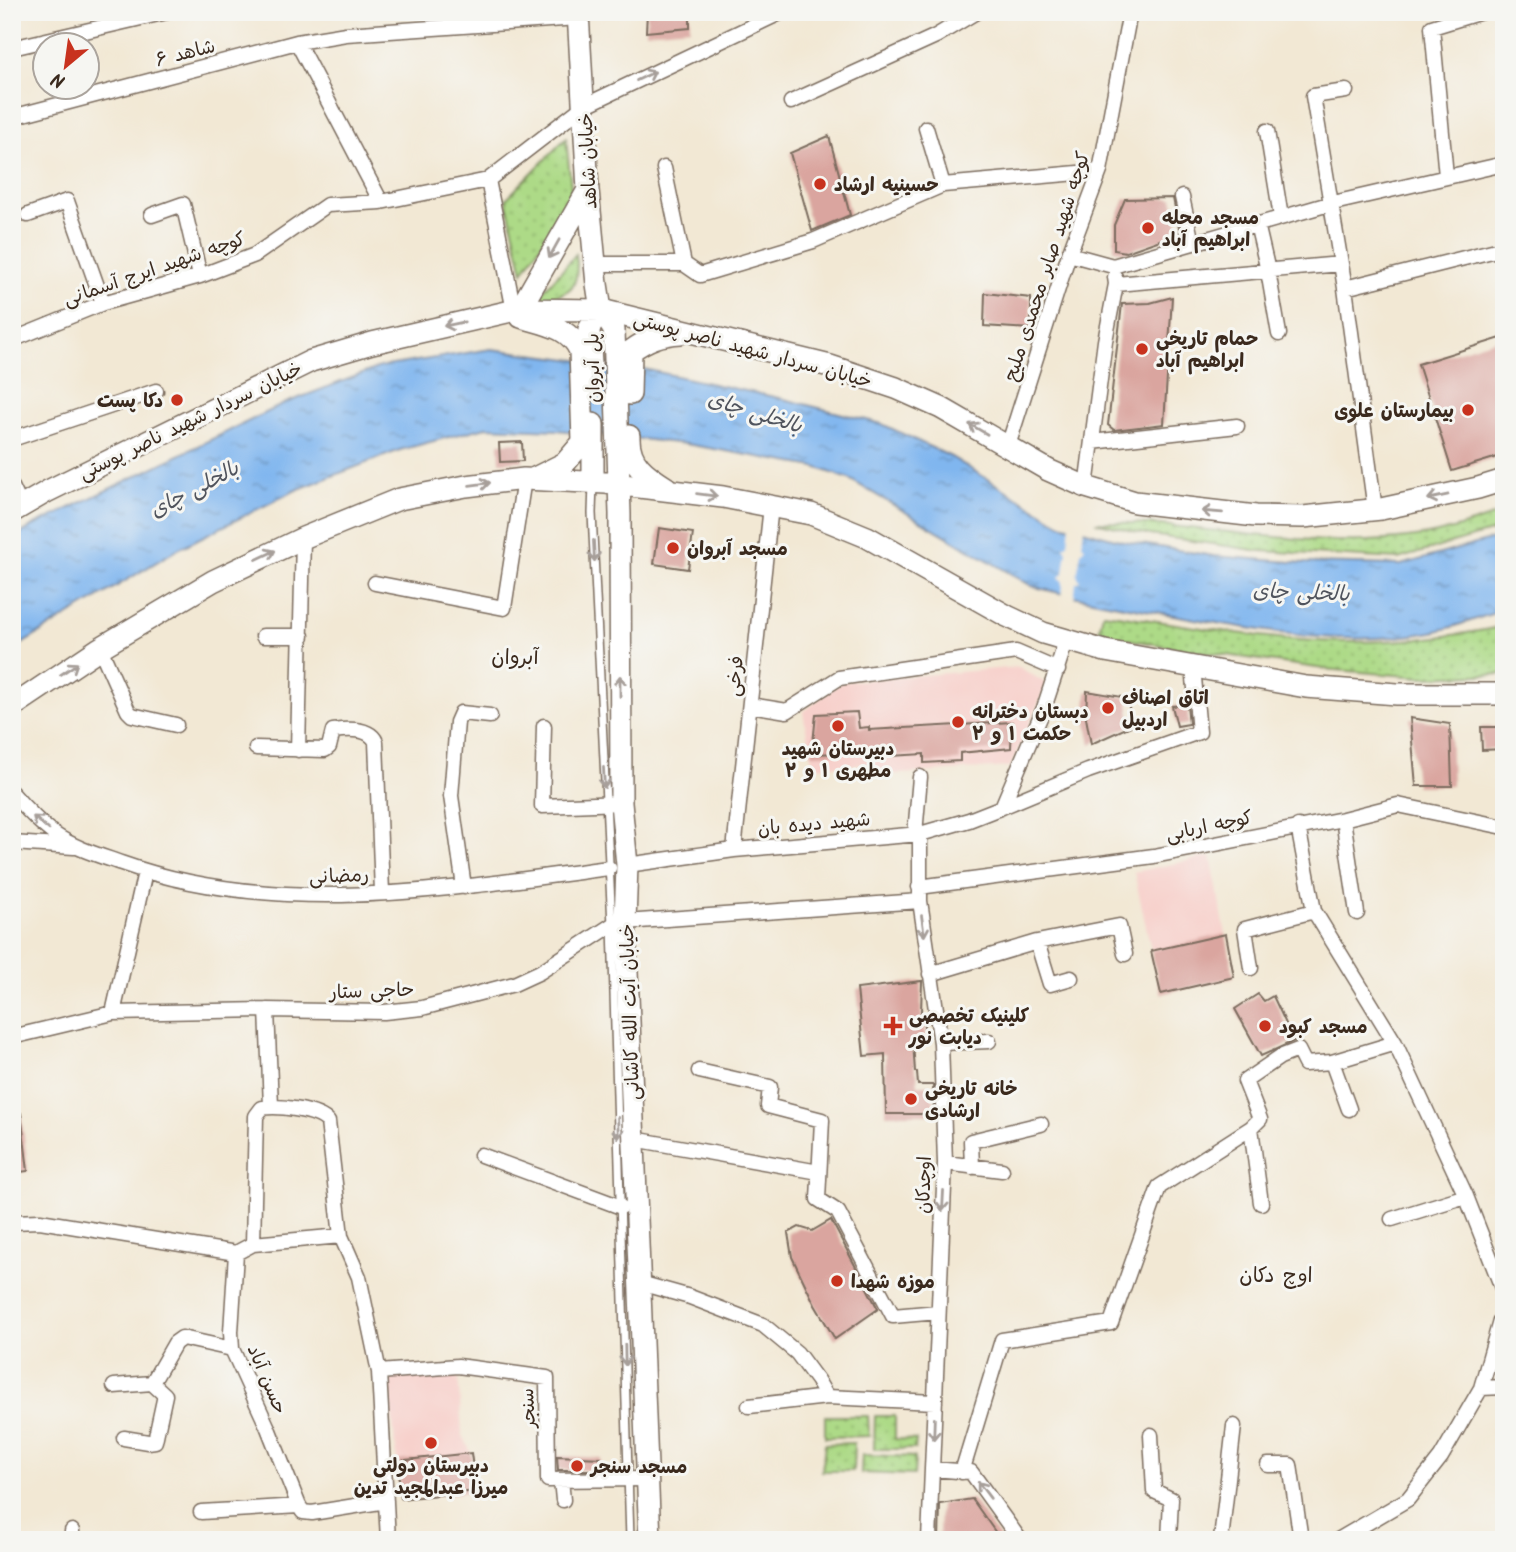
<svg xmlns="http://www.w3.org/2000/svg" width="1516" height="1552" viewBox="0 0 1516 1552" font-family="Kalam,'Playpen Sans Arabic',sans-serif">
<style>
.built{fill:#f7d0cb}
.grass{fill:url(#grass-dots);stroke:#748252;stroke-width:2}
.water{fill:url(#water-ripples);stroke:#5e7086;stroke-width:2}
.pier{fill:#f2e8d4}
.building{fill:#daa59f}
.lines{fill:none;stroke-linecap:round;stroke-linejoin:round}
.service-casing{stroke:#7b6c5e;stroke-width:10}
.minor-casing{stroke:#7b6c5e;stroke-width:17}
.secondary-casing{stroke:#7b6c5e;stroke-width:24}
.service{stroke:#fff;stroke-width:7}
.minor{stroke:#fff;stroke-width:14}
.secondary{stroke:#fff;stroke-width:21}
.oneway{stroke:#a79f9a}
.poi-dot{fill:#c8321e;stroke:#f6f6f2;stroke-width:2.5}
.labels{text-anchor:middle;stroke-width:6;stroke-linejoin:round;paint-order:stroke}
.street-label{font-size:19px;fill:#3b2a1e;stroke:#f6f6f2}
.poi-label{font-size:19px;font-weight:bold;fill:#3b2a1e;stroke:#f6f6f2;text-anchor:start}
.water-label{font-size:21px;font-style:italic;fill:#50545d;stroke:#f6f6f2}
.neighbourhood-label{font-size:21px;fill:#3b2a1e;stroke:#f6f6f2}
</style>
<defs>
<pattern id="grass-dots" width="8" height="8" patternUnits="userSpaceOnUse" patternTransform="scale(1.75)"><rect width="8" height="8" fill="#adda87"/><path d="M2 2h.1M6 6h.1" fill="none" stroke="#96bb74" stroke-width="1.8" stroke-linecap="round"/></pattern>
<pattern id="water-ripples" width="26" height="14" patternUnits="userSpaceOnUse" patternTransform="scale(1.75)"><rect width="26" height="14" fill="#80b6ef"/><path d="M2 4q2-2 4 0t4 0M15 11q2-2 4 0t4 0" fill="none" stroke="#6a94c1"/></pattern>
</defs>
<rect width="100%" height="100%" fill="#f6f6f2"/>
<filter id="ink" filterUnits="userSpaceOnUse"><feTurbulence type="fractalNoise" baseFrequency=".0143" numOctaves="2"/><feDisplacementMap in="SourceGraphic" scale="14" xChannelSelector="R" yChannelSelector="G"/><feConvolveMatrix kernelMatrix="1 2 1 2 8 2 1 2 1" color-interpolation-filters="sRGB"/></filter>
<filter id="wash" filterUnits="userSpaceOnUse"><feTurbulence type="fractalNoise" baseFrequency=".00686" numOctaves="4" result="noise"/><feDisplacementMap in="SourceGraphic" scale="28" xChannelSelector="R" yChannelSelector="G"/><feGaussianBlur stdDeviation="1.57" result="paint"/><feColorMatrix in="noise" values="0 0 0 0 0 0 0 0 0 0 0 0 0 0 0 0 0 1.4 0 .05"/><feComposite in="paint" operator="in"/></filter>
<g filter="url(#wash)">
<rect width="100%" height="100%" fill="#f2e8d4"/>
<path class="built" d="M1019 667 1047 684 1010 767 868 776 865 764 813 767 803 712 842 682Z
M1211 856 1234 977 1161 994 1134 872Z
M458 1372 462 1433 471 1453 476 1491 401 1499 388 1376Z"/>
<path class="grass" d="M566 138 572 197 523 272 506 199Z
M576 254C580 291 570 294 536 299Z
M1504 512V528L1398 559 1261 551 1150 535 1095 522C1202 522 1309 552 1416 537 1445 533 1476 522 1504 512Z
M1103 613C1184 624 1267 642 1349 642 1401 642 1453 637 1504 626V674L1421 677 1324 669 1177 648 1126 639 1099 631Z
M825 1416H868L869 1436 825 1437Z
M875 1416H895V1439L916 1440 915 1449H874Z
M854 1443 853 1471H822L825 1444Z
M862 1455 915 1457 914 1475 861 1473Z"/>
<path class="water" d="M491 349 639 368 788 400 882 424 951 457 1061 524 1123 541 1214 556 1304 563 1401 565 1504 536V610C1480 617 1456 627 1432 632 1343 649 1250 629 1162 613 1119 605 1074 598 1032 586L849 479 815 467 686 444 557 430 486 427 400 450 296 490 178 549 12 650V539L33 526 286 403 380 367Z"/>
<path class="pier" d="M1070 523 1084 527 1082 544 1085 547 1081 552 1077 575 1080 581 1076 583 1074 600 1062 598 1063 582 1059 577 1064 573 1067 551 1064 547 1068 543Z"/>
<g id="blocks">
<path class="building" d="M647 12H690V28L646 32Z
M829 136 850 215 812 231 790 153Z
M1173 198 1180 233 1126 252 1114 250V225L1125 199Z
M985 293 1031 298V329L984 326Z
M1172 297 1164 424 1114 430 1108 425 1122 304 1150 303Z
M1504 337V455L1452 471 1418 364Z
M522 442 523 461 500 462 499 443Z
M659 528 693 533 688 569 654 564Z
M1087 691 1128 698 1131 726 1091 744 1086 718Z
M1187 705 1189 724 1177 726 1172 706Z
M857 712 859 728 869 727V730L1012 722 1011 748 960 753V761L924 763V754L873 757V752L812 754 816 714Z
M1410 718 1450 724 1452 786H1416Z
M1481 727H1504V749L1482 750Z
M1226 934 1234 977 1161 994 1151 951Z
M922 981 921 1012 927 1040 913 1042 915 1072H917L918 1085H933L934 1114H886L885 1054 864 1056 857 989Z
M1258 994 1264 1001 1273 996 1294 1041 1261 1056 1235 1009Z
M12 1113H21L28 1171 12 1173Z
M831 1220 878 1309 835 1339 815 1305 792 1257 788 1233 799 1227 812 1231Z
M471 1453 476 1491 401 1499 397 1461Z
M557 1456 601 1458 600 1470H558Z
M972 1499 1001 1540H939L940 1504Z"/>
</g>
</g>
<g filter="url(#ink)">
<use href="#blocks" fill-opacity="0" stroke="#7b6c5e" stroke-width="2"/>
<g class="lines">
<defs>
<path id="service" d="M593 483 592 513 612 925 630 1540"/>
<path id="minor" d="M297 42 381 202
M12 48 167 12
M1346 91 1313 96 1345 288 1375 510
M791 102 936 36 976 12
M12 117 297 42 346 34 578 18
M926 128 943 185
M1267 131 1281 217
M664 168 684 264
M1446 176 1432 27 1481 12
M488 180 514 311
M1182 197 1192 243
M28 215 67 201 103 303
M152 215 183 204 200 276
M1257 224 1268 271 1279 334
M1069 254 1113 266 1329 204 1504 164
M595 264H684L700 275 813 241 943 185 1100 171
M1116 284 1341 264
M1345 288 1504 248
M12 340 103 303 200 276 255 255 327 205 381 202 488 180 584 106 782 12
M12 439 156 391
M1092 442 1237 426
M1008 446 1069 254 1100 171 1130 12
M12 487 21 506
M1086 487 1105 341 1116 284 1115 277
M375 583 504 608 524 479
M263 636H302
M100 648 128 711 132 715 176 725
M750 705 787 711 839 678 1016 652 1058 670
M544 726 542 806 621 803
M256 748 325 750 329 747 333 731C347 729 370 727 376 742L382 892
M298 750 303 538
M12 793C25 808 38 822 54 834 74 848 98 855 121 863 279 919 447 889 609 868
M1002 807 1088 771 1199 732 1193 667
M1343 819 1357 913
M915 834 920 777
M920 834V901L941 1043 945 1163 929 1540
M12 843 74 847
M734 850 771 506
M627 865 734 850 920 834 969 820 1002 807 1044 708 1066 641
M464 887 451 796 457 722 461 713 490 716
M919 887 1154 856 1343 819 1398 805 1504 827
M1314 911 1395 1043 1466 1196 1504 1293
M625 922 920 901
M1037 942 1050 984 1071 978
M1251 968 1245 929 1314 911 1298 826
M930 974 1037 942 1119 926 1125 954
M267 1010 271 1106
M113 1013 145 872
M12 1037 113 1013 267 1010 384 1012 422 1008 514 984 540 972 612 925
M941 1043 989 1041
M1332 1062 1349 1109
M699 1071 770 1087 768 1106 822 1120 818 1199 838 1212 893 1316 938 1312
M1251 1128 1261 1203
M634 1139 819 1172
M481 1155 621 1207
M945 1163 1002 1170
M972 1167 971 1141 1041 1124
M1392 1219 1466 1196
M12 1222 40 1221 236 1253
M253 1244 341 1236
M640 1283 690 1297 763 1325 797 1353 817 1380 827 1397 935 1402
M379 1372 458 1366 547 1378 548 1480 648 1479
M114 1386 152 1383 175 1343 182 1338 232 1349
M1481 1388 1504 1387
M749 1406 827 1397
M1151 1435 1154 1491 1171 1499 1169 1540
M124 1438 148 1442 155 1441 165 1395 152 1383
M1268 1465H1290L1301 1540
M932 1469 971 1472 1020 1540
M962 1472 1002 1340 1111 1323 1159 1187 1251 1128 1260 1119 1245 1081 1280 1057 1298 1050 1305 1064 1332 1062 1395 1043
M561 1480 563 1500
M386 1501 312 1513 303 1512 299 1506 268 1428 232 1349 231 1332 236 1253 253 1244 256 1116 262 1108C277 1105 318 1110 328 1122L341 1236 359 1277 379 1372 388 1540
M201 1512 299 1506
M72 1531V1540
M1221 1540 1234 1426
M1338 1540 1408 1499 1441 1457 1481 1388 1504 1307"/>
<path id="secondary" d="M578 12 588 190 597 284 601 310 614 330 620 514 621 803 627 865 625 922 650 1540
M520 309 588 190
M521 317C544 324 570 327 580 351L583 442 565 463 533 479
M591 364 589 329 601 310
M630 394 631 351C647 339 661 334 681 333
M629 436C628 463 646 475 667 488
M593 482V424
M12 512 48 491 311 361 372 343 520 309 601 310 830 366 896 388 941 408 1048 470 1086 487 1135 502 1256 516 1303 517 1381 509 1478 488 1504 480
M12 707 100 648 213 581 303 538 399 499 466 486 524 479 606 483 723 497 811 514 867 537 1007 616 1043 633 1105 651 1306 687 1397 694H1504"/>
</defs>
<use href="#service" class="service-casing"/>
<use href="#minor" class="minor-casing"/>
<use href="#secondary" class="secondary-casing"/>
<use href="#service" class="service"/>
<use href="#minor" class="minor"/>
<use href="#secondary" class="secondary"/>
</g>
<defs><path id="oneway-shaft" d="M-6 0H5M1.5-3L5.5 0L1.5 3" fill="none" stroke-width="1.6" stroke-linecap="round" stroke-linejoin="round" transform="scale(1.75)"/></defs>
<g class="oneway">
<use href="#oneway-shaft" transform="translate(646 76) rotate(-26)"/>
<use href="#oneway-shaft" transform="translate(554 249) rotate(119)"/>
<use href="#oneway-shaft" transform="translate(454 324) rotate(168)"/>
<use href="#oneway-shaft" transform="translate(978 429) rotate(-150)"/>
<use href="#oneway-shaft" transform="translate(480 484) rotate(-7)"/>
<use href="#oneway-shaft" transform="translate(707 495) rotate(7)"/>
<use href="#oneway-shaft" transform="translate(1438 497) rotate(168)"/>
<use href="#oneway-shaft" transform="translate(1212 512) rotate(-175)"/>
<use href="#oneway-shaft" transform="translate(594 551) rotate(87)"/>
<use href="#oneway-shaft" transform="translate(266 555) rotate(-25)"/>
<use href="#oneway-shaft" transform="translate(69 669) rotate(-34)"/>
<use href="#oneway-shaft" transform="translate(620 686) rotate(-90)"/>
<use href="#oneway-shaft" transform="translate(604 778) rotate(87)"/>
<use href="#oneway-shaft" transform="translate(41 823) rotate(-140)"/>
<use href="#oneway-shaft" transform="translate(923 926) rotate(82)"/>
<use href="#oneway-shaft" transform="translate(618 1128) rotate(88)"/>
<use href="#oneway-shaft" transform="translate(943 1201) rotate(93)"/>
<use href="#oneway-shaft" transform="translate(625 1355) rotate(89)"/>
<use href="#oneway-shaft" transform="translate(934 1429) rotate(92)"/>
<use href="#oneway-shaft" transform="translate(984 1490) rotate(-127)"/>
</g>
</g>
<g class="poi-dot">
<circle cx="820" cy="184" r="7"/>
<circle cx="1148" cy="228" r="7"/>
<circle cx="1142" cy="349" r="7"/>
<circle cx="177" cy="400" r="7"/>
<circle cx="1468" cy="410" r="7"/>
<circle cx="673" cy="548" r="7"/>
<circle cx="1108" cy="708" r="7"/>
<circle cx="958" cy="722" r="7"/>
<circle cx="838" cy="726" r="7"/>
<path d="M889.5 1015.5h7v7h7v7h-7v7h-7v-7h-7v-7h7z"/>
<circle cx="1265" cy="1026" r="7"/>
<circle cx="911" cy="1099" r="7"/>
<circle cx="837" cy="1281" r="7"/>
<circle cx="431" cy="1443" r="7"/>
<circle cx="577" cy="1466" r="7"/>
</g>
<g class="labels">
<g class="street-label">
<text transform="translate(185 52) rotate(-14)" y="7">شاهد ۶</text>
<text transform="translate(587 161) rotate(-93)" y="7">خیابان شاهد</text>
<text transform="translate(1046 266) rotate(-72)" y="7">کوچه شهید صابر محمدی ملیح</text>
<text transform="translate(154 268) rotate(-19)" y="7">کوچه شهید ایرج آسمانی</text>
<text transform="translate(753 349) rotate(15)" y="7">خیابان سردار شهید ناصر پوستی</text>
<text transform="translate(592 368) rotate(-91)" y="7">پل آبروان</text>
<text transform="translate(190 420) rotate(-26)" y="7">خیابان سردار شهید ناصر پوستی</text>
<text transform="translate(734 676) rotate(-84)" y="7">فرخی</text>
<text transform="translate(814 823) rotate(-5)" y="7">شهید دیده بان</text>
<text transform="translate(1209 825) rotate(-12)" y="7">کوچه اربابی</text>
<text transform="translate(339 875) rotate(-2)" y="7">رمضانی</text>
<text transform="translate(372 990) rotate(-2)" y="7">حاجی ستار</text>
<text transform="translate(629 1012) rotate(-92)" y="7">خیابان آیت الله کاشانی</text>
<text transform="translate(923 1185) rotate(-88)" y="7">اوچدکان</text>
<text transform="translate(268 1379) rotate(67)" y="7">حسن آباد</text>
<text transform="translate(527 1408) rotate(-93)" y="7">سنجر</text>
</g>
<g class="poi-label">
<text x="834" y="191">حسینیه ارشاد</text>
<text x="1162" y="224">مسجد محله<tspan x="1162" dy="22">ابراهیم آباد</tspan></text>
<text x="1156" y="345">حمام تاریخی<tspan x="1156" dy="22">ابراهیم آباد</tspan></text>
<text x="163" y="407" text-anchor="end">دکا پست</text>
<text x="1454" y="417" text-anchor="end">بیمارستان علوی</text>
<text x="687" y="555">مسجد آبروان</text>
<text x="1122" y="704">اتاق اصناف<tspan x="1122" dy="22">اردبیل</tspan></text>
<text x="972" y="718">دبستان دخترانه<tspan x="972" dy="22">حکمت ۱ و ۲</tspan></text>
<text x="838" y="755" text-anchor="middle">دبیرستان شهید<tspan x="838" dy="22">مطهری ۱ و ۲</tspan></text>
<text x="909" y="1022">کلینیک تخصصی<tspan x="909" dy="22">دیابت نور</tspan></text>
<text x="1279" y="1033">مسجد کبود</text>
<text x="925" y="1095">خانه تاریخی<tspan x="925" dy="22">ارشادی</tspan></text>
<text x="851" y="1288">موزه شهدا</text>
<text x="431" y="1472" text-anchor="middle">دبیرستان دولتی<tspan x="431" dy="22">میرزا عبدالمجید تدین</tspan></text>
<text x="591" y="1473">مسجد سنجر</text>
</g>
<g class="water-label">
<text transform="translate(755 412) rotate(17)" y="7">بالخلی چای</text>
<text transform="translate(194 489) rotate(-28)" y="7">بالخلی چای</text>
<text transform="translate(1301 592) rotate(2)" y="7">بالخلی چای</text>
</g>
<g class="neighbourhood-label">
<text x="515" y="664">آبروان</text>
<text x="1276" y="1282">اوچ دکان</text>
</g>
</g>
<rect width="1516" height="1552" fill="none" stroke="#f6f6f2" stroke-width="42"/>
<g transform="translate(66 66) rotate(209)"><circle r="33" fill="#f6f6f2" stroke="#aba49d" stroke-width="2"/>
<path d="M0-5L12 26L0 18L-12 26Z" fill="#c8321e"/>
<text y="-10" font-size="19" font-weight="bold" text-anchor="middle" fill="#3b2a1e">N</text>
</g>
</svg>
